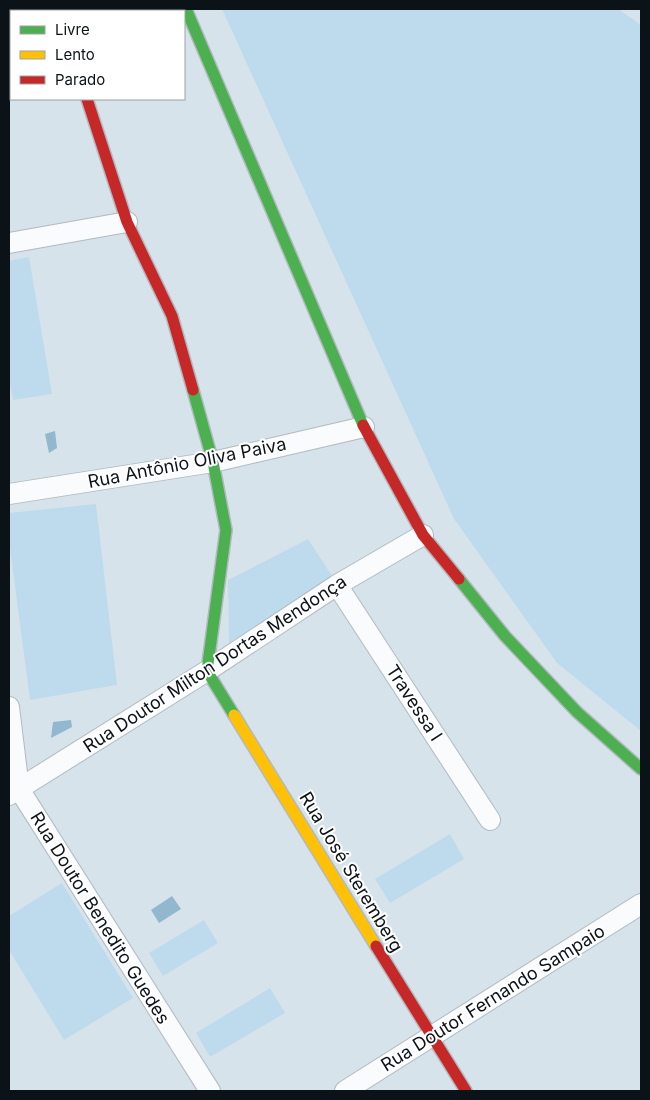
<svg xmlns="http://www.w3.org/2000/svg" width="650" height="1100" viewBox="0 0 650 1100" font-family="Inter,sans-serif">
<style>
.green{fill:#bedbed}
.water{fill:#91b8cf}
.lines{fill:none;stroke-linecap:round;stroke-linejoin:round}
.street-casing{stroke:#b1bac0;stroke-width:22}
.fast-casing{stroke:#b1bac0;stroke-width:14}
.slow-casing{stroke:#b1bac0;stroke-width:14}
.jam-casing{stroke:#b1bac0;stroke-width:14}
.street{stroke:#f9fbfc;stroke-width:20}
.fast{stroke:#4caf50;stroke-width:11}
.slow{stroke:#ffc107;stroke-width:11}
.jam{stroke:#c62828;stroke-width:11}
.labels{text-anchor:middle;stroke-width:4;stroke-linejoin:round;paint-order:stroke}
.street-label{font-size:18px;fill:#0c1318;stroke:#fff}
</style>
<rect width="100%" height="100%" fill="#d7e3ea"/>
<path class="green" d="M222 9H618L641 25V731L557 663 454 519Z
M29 257 52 394 13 400 9 379V261Z
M96 504 117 685 30 700 9 540V513Z
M308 539 334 579 229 643 228 580Z
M450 834 464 859 390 903 375 879Z
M62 883 133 998 64 1040 9 950V916Z
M204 920 218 943 163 976 149 953Z
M270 988 285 1013 210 1057 196 1033Z"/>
<path class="water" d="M55 431 57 448 49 453 45 434Z
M71 720 72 727 51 738 53 722Z
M172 896 181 909 159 923 151 910Z"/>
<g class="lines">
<defs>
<path id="street" d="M59 9 60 11
M9 243 127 222
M9 494 213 462 364 427
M337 585 490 820
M9 707 19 789 210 1091
M9 795 207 671 337 585 423 535
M345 1091 641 904"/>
<path id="fast" d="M186 9 363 425
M193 390 213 462 226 530 207 671 234 715
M459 579 505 636 577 712 641 769"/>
<path id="slow" d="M234 715 376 946"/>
<path id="jam" d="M87 99 127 222 172 316 193 390
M363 425 423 535 459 579
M376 946 466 1091"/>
</defs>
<use href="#street" class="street-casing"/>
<use href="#fast" class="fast-casing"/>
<use href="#slow" class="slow-casing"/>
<use href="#jam" class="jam-casing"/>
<use href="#street" class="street"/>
<use href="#fast" class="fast"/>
<use href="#slow" class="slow"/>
<use href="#jam" class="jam"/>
</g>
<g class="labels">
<g class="street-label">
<text transform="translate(187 463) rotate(-11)" y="6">Rua Antônio Oliva Paiva</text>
<text transform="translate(215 664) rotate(-33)" y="6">Rua Doutor Milton Dortas Mendonça</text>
<text transform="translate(414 703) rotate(57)" y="6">Travessa I</text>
<text transform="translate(351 872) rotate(59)" y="6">Rua José Steremberg</text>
<text transform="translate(100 918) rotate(58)" y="6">Rua Doutor Benedito Guedes</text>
<text transform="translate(493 998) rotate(-32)" y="6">Rua Doutor Fernando Sampaio</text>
</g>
</g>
<rect width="650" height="1100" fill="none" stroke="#0c1318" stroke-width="20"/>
<rect x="10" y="10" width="175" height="90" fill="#ffffff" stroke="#9ea1a3"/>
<rect x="20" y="26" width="25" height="8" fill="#4caf50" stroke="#9ea1a3"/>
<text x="55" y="35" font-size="15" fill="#0c1318">Livre</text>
<rect x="20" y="51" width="25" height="8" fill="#ffc107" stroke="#9ea1a3"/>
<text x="55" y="60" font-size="15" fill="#0c1318">Lento</text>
<rect x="20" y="76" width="25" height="8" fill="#c62828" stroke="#9ea1a3"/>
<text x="55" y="85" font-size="15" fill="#0c1318">Parado</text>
</svg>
